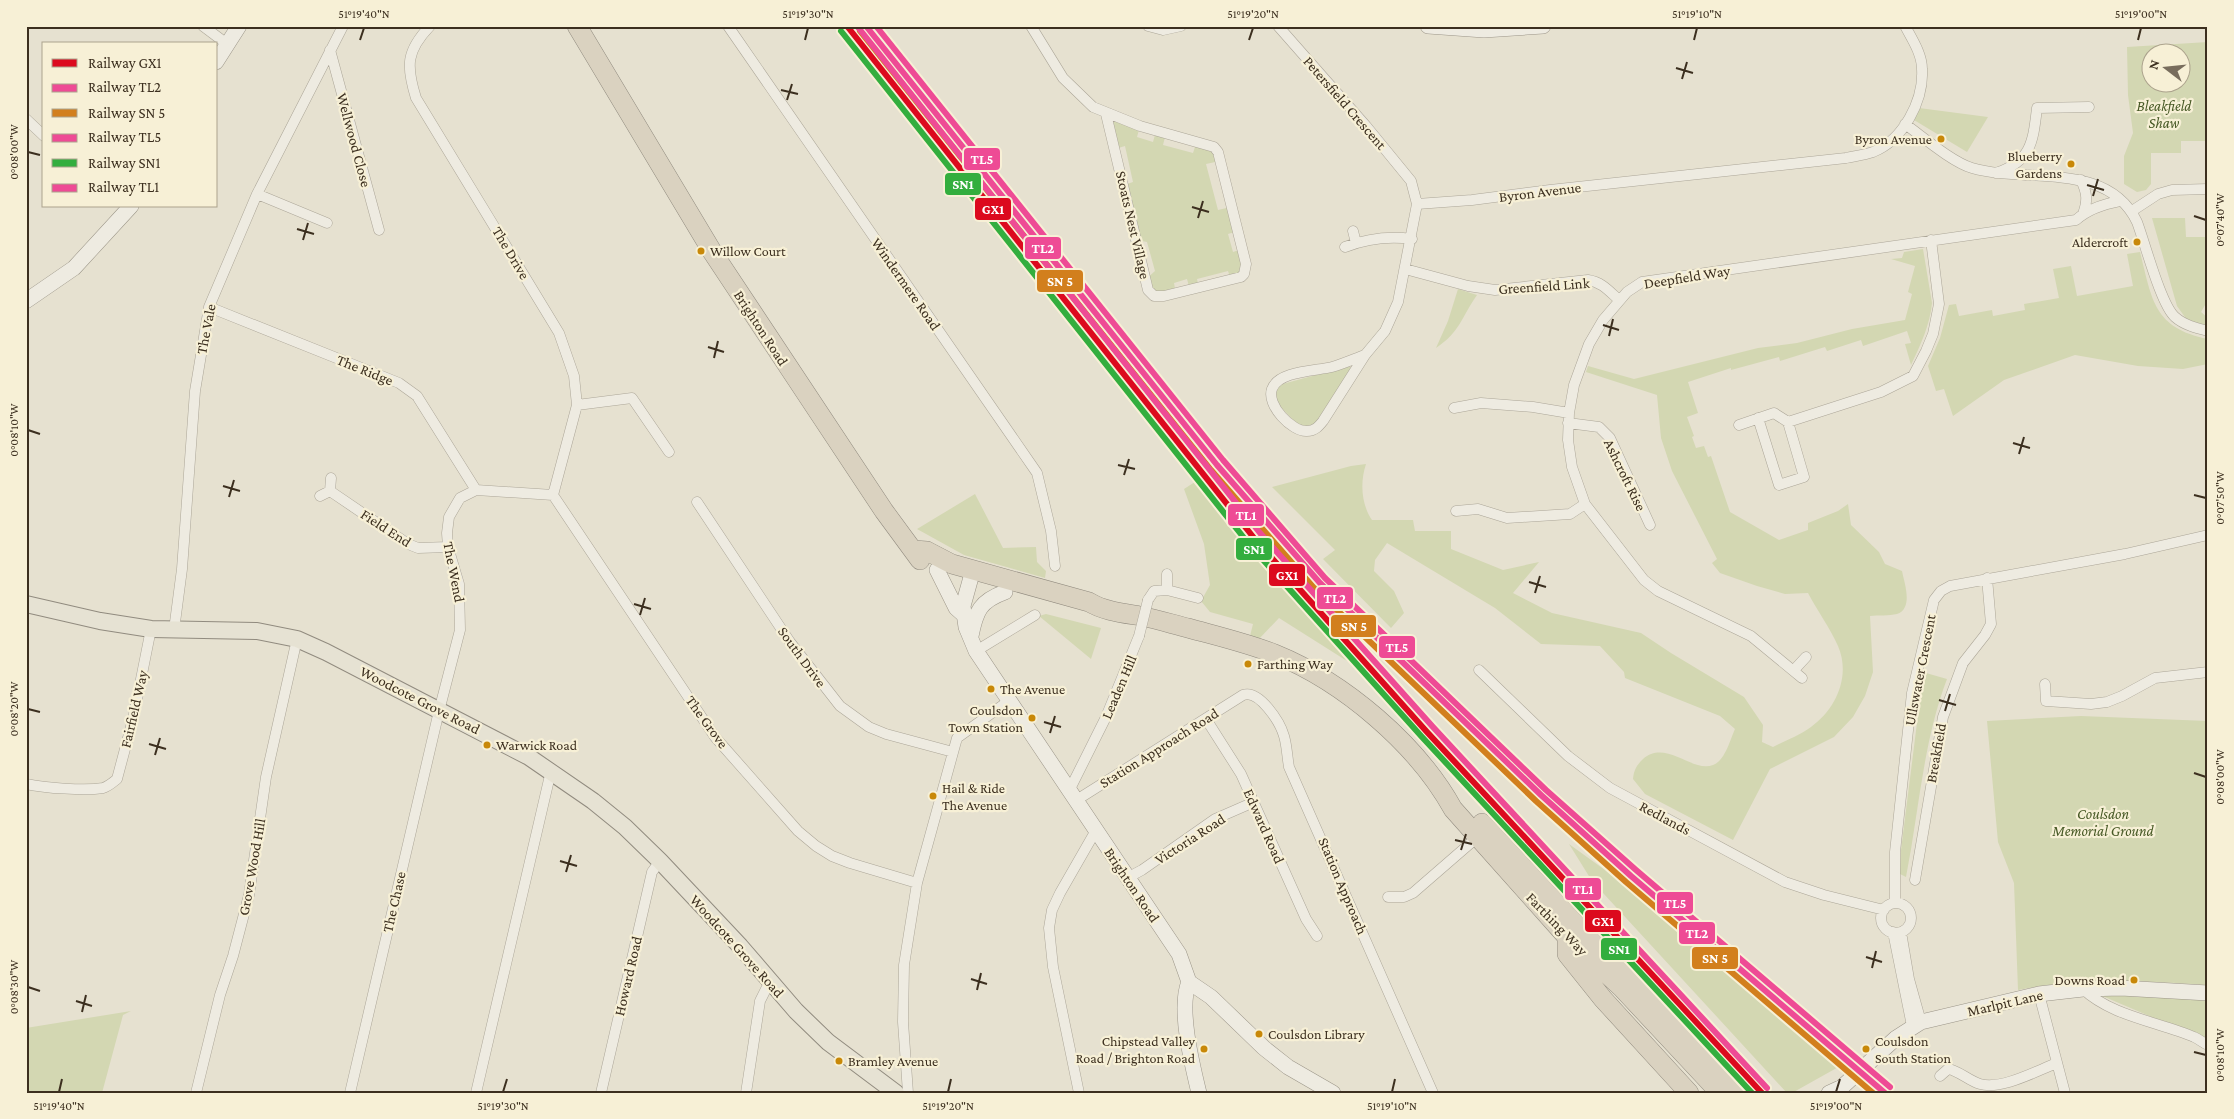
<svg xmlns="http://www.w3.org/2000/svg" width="2234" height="1119" viewBox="0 0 2234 1119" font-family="'Crimson Pro',serif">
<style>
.green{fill:#d3d7b2;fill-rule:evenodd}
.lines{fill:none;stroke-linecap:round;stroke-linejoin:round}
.street-casing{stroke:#aca698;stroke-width:11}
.secondary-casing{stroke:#9b9588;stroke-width:16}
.primary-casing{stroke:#918b7f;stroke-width:18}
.highway-casing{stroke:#918b7f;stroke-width:20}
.street{stroke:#eeebe1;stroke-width:10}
.secondary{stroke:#eeebe1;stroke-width:15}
.primary{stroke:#e6e2d3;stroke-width:16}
.highway{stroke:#dad2c0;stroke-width:19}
.street-bridge-casing{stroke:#aca698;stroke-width:11;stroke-linecap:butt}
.street-bridge{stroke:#eeebe1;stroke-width:10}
.rail-1-casing{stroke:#f7f0d6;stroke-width:10}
.rail-2-casing{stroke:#f7f0d6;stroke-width:10}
.rail-3-casing{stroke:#f7f0d6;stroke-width:10}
.rail-4-casing{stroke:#f7f0d6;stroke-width:10}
.rail-5-casing{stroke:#f7f0d6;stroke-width:10}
.rail-6-casing{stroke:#f7f0d6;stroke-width:10}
.rail-1{stroke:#dc0a1e;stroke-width:6}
.rail-2{stroke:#ee4b95;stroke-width:6}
.rail-3{stroke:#d27f1d;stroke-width:6}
.rail-4{stroke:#ee4b95;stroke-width:6}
.rail-5{stroke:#33ae3e;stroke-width:6}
.rail-6{stroke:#ee4b95;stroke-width:6}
.ticks{fill:none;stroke:#3c2f1f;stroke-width:2}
.bus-dot{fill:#c88808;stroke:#f7f0d6;stroke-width:2}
.labels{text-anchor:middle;stroke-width:4.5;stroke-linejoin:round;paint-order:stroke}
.bus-label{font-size:14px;fill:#3c2f1f;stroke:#f7f0d6;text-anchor:start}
.street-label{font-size:15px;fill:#3c2f1f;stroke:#f7f0d6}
.park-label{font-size:15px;font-style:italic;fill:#475925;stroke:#f7f0d6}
.line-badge{stroke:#f7f0d6;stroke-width:2}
.badge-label{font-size:14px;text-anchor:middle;font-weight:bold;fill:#fff}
.neatline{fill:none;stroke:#3c2f1f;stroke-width:2}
.ticks-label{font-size:12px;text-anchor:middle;fill:#3c2f1f}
</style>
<rect width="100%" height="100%" fill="#e6e1d0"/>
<path class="green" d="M2208 42V141H2181V153H2151V184L2146 190 2137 192 2124 184V156L2133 133 2128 95 2127 47ZM2152 52H2182V82H2152Z
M1919 108 1988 117 1967 152 1914 120Z
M1106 114 1140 126 1137 137 1153 142 1156 131 1166 133 1163 145 1193 153 1197 141 1208 144 1220 161 1206 164 1218 210 1231 207 1238 231 1228 234 1233 252 1242 249 1246 270 1231 280 1228 271 1197 279 1199 288 1190 290 1187 279 1174 283 1176 294 1154 296 1146 279 1155 271 1147 242 1137 240 1124 185 1133 182 1125 146 1115 149Z
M2152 218H2185L2186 237H2208V300L2201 312 2208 318V326L2187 320 2177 306Z
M1923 249 1932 303C1930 325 1920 346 1911 365L1905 344 1911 343 1907 331 1863 346 1861 340 1827 351 1825 347 1780 361 1779 357 1731 370V368L1688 382 1698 413 1687 417 1694 436 1692 437 1696 448 1704 446 1708 457 1711 456 1730 512 1779 540 1808 530V523L1838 511 1848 504 1851 525 1879 552 1885 564 1902 571C1904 582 1914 608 1897 614 1889 616 1878 615 1870 616L1873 672 1865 696 1853 717 1834 737 1770 769 1733 840 1645 794 1633 779C1634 770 1636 766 1643 759 1666 739 1692 773 1713 765 1725 761 1730 740 1735 729L1720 716 1625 678 1624 672 1600 646 1541 644 1495 608 1387 543 1375 560 1374 571 1394 591 1404 613 1391 628 1323 559 1335 550 1272 487 1351 466 1366 464C1360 482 1361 504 1372 520H1413L1415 531H1451V549L1503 570 1539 562 1513 593 1552 613 1641 633 1671 653 1744 697 1763 725 1762 742 1773 747C1785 741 1800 735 1811 727 1836 709 1851 676 1838 646 1830 628 1817 610 1808 593L1785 594 1757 586 1720 573 1712 563 1717 559 1672 471 1661 438 1657 395 1586 372 1588 366 1634 379 1758 348 1797 343 1852 329 1905 320 1912 294 1908 292 1915 266 1891 259 1902 258 1904 252Z
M2140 252C2152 299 2153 328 2208 339V364L2183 369 2138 366 2075 355 2004 380 1953 416 1944 389 1936 391 1928 366 1940 338 1949 305 1956 304 1959 316 1992 310 1993 316 2025 310 2024 304 2059 298 2053 269 2071 266 2077 296 2133 286 2127 254Z
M1458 289 1477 295C1461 318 1460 332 1436 348L1448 321Z
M1349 366 1352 369 1316 423 1305 428 1297 424 1276 402 1275 389 1279 385Z
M1198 480 1347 661 1279 618 1258 640 1250 636 1253 624 1210 612 1201 601 1210 585 1204 544 1184 489Z
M975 494 1003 548 1036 547 1037 562 1046 571 1045 578 964 555 917 529Z
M1046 614 1101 628 1091 659 1039 616Z
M1926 673 1947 679C1923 742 1919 811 1906 877L1900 874 1901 850 1921 691Z
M2081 716 2208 721V985C2141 981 2085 977 2018 990L2014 883 1998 842 1987 721Z
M1569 844 1605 870 1842 1065 1792 1093H1787L1592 881Z
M2100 995 2208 999V1041Z
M131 1011 123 1015 102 1093H26V1028Z"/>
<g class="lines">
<defs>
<path id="street" d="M203 26 227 44
M430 26C406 51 406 66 416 98L559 333 574 376 577 405 553 495
M728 26 1037 473 1051 531 1055 566
M1031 26 1063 78 1093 107 1140 126 1214 147 1218 152 1246 264 1244 274 1241 277 1164 296H1154L1148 290 1106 114
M1148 26 1163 30 1181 26
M1278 26 1366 126 1411 181 1417 204 1398 302 1385 331 1365 355 1323 421C1319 426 1315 431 1307 431 1292 432 1266 405 1272 389 1278 371 1316 371 1332 367 1343 364 1354 359 1365 355
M330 50 379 230
M26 119 44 136
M1905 124C1923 137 1952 162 1972 168 2026 184 2107 160 2137 222 2145 243 2161 305 2175 317 2184 325 2196 328 2208 331
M1996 173C2032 161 2033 141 2037 108L2089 107
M2081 180C2087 193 2088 200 2083 214
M257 194 327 223
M1417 204 1472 200 1550 190 1846 158C1855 156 1864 155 1873 152 1903 140 1924 101 1922 69 1922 54 1912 39 1905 26
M2132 211 2158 194 2172 190 2208 189
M1353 231 1356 243
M1345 247C1366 239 1390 236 1412 239
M1405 269 1468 286 1495 290 1588 280C1602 282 1609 291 1619 300
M209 307 399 383 417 396 476 490
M577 405 632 398 669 452
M1454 408 1481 403 1533 407 1569 413
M1758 418 1779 485 1804 477 1788 422 1881 392 1913 376 1926 351 1933 334 1939 304 1931 240
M1568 423 1599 427 1610 438 1650 525
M1739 425 1774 413 1788 422
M330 491 408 544 418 548 448 547
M553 495 715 737 798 831 816 846 832 856 850 863 917 883
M320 496 330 491 331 478
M697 502 790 642 840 706 869 727 886 734 953 752
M1456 511 1478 509 1507 518 1570 514 1585 504
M1167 590V574
M1148 600 1154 591 1167 590 1198 598
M174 630 182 569 195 391 209 307 257 194 343 26
M976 651 1035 615
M1479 670 1568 756 1610 788 1785 882 1824 895 1884 910
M1794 670 1806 657
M1802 678 1751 636 1658 591 1644 580 1585 504 1572 467 1568 440 1569 413 1574 385 1589 344 1603 320 1627 292 1642 282 2076 220C2088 209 2104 204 2120 201
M2045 684 2046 701 2091 704 2107 702 2122 696 2155 678 2208 672
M1206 719 1241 774 1306 919 1317 936
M26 784C45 788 85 791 103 788 109 786 112 783 117 779L133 719 151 629
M1069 791 1106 717 1139 636
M1075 801 1243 695C1259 689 1280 722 1284 736 1287 746 1287 756 1289 767L1433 1093
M1127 878 1142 870 1215 819 1254 802
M1915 880 1943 717 1963 663 1985 635 1991 624 1987 578
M1388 897H1404L1413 893 1481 834
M1895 903V852L1912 693 1934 600 1941 591 1950 586 2125 554 2208 535
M1881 918a15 15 0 1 1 30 0a15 15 0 1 1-30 0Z
M1893 932 1912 1026
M1901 932 1909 979 1921 1022
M2083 989C2111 1016 2159 1022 2194 1037 2199 1039 2203 1043 2208 1045
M2039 994 2065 1093
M1940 1076 1948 1069C1958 1070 1969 1081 1980 1084 2002 1090 2036 1071 2057 1063
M196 1093 220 995 233 956 249 895 266 777 297 639
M350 1093 439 711 460 630 459 584 448 547 447 533 449 517 460 498 476 490 553 495
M476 1093 551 771
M601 1093 652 872 660 861
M746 1093 760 1001 770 981
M908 1093 903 1022 904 965 917 883 957 738 1010 700
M1079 1093 1053 967 1049 928 1052 910 1060 893 1095 832"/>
<path id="secondary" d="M1428 26 1484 30 1543 26
M216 62 239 26
M26 301 74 268 131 206
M937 570 956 608 964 615
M973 570 963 606 966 627 976 651 1179 954 1189 982 1211 997 1264 1048 1288 1067 1333 1093
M971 636C976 611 980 601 1005 592
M1189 982C1178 1008 1192 1064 1199 1093
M1829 1093 1842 1087 1896 1038 1921 1022 2039 994 2083 989 2121 988 2208 993"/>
<path id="primary" d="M26 604 100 621 151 629 257 631 297 639 326 652 529 757 593 801 625 827 660 861 740 946 796 1011 828 1042 896 1093"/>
<path id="highway" d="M577 26 713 253 884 511 920 560
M914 550 927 551 952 564 1089 602C1104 611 1122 613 1140 616 1156 619 1172 624 1188 628 1217 636 1247 643 1275 654 1344 682 1417 744 1453 809L1567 937 1622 988 1720 1093
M1482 823 1594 944 1605 962
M1567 937V954L1603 999 1689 1093
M1598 948 1630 975 1743 1093"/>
</defs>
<use href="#street" class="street-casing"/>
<use href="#secondary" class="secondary-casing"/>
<use href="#primary" class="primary-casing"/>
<use href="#highway" class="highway-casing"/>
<use href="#street" class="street"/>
<use href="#secondary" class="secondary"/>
<use href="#primary" class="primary"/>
<use href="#highway" class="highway"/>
<defs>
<path id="street-bridge" d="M1139 636 1148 600"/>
</defs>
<use href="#street-bridge" class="street-bridge-casing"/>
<use href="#street-bridge" class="street-bridge"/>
<defs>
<path id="rail-1" d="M847 26 1254 538 1427 732 1762 1093"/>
<path id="rail-2" d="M866 26 1217 465 1320 583 1541 795 1631 876 1885 1093"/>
<path id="rail-3" d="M860 31 1211 470 1314 588 1536 801 1626 882 1873 1093"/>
<path id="rail-4" d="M876 26 1223 460 1325 578 1546 790 1636 870 1890 1087"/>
<path id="rail-5" d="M841 31 1248 543 1422 737 1752 1093"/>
<path id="rail-6" d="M857 26 1260 533 1433 727 1767 1088"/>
</defs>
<use href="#rail-1" class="rail-1-casing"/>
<use href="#rail-2" class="rail-2-casing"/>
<use href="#rail-3" class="rail-3-casing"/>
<use href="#rail-4" class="rail-4-casing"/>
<use href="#rail-5" class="rail-5-casing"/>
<use href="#rail-6" class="rail-6-casing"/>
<use href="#rail-1" class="rail-1"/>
<use href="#rail-2" class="rail-2"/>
<use href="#rail-3" class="rail-3"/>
<use href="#rail-4" class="rail-4"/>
<use href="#rail-5" class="rail-5"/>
<use href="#rail-6" class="rail-6"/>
</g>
<path class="ticks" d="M360 40 364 28M805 40 808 28M1249 40 1253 28M1694 40 1697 28M2138 40 2141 28M1676 68 1693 73M1682 79 1687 62M781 90 798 94M787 100 792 84M28 152 40 155M2087 185 2104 190M2093 196 2098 179M1192 207 1209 212M2194 216 2206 220M1198 218 1203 201M297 229 314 234M303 240 308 223M1603 325 1619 330M1609 336 1613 319M708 347 724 352M714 358 718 341M28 430 40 434M2013 443 2030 448M2019 454 2024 437M1118 465 1135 469M1124 475 1129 459M223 486 240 491M2194 495 2206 498M229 497 234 480M1529 582 1546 587M1535 593 1540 576M634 604 651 609M640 615 645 598M1939 700 1956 705M28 709 40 712M1945 711 1950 694M1044 722 1061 727M1050 733 1055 716M149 744 166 749M155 755 160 738M2194 773 2206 777M1455 840 1472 844M1461 850 1466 834M560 861 577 866M566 872 571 855M1866 957 1882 962M1872 968 1876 951M971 979 987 984M28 987 40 991M977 990 981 973M76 1001 92 1006M82 1012 86 995M2194 1052 2206 1055M59 1092 62 1079M503 1092 507 1079M948 1092 951 1079M1392 1092 1395 1079M1836 1092 1840 1079"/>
<g class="bus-dot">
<circle cx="1941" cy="139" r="4.5"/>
<circle cx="2071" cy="164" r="4.5"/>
<circle cx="2137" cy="242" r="4.5"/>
<circle cx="701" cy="251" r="4.5"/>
<circle cx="1248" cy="664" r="4.5"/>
<circle cx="991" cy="689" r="4.5"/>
<circle cx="1032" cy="718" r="4.5"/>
<circle cx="487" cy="745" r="4.5"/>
<circle cx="933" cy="796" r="4.5"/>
<circle cx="2134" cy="980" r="4.5"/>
<circle cx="1259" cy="1034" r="4.5"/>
<circle cx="1204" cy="1049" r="4.5"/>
<circle cx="1866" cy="1049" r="4.5"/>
<circle cx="839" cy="1061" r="4.5"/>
</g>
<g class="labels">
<g class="bus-label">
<text x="1932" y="144" text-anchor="end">Byron Avenue</text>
<text x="2062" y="161" text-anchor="end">Blueberry<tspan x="2062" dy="17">Gardens</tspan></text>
<text x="2128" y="247" text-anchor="end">Aldercroft</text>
<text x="710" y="256">Willow Court</text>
<text x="1257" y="669">Farthing Way</text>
<text x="1000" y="694">The Avenue</text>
<text x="1023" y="715" text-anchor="end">Coulsdon<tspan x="1023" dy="17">Town Station</tspan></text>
<text x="496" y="750">Warwick Road</text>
<text x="942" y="793">Hail &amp; Ride<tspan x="942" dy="17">The Avenue</tspan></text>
<text x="2125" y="985" text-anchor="end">Downs Road</text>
<text x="1268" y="1039">Coulsdon Library</text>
<text x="1195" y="1046" text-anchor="end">Chipstead Valley<tspan x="1195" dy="17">Road / Brighton Road</tspan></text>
<text x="1875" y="1046">Coulsdon<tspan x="1875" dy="17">South Station</tspan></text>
<text x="848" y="1066">Bramley Avenue</text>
</g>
<g class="street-label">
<text transform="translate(1345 103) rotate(49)" y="5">Petersfield Crescent</text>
<text transform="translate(354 140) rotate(75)" y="5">Wellwood Close</text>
<text transform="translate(1540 192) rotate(-7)" y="5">Byron Avenue</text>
<text transform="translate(1133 225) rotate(77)" y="5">Stoats Nest Village</text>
<text transform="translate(511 253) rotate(59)" y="5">The Drive</text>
<text transform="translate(1687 277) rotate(-9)" y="5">Deepfield Way</text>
<text transform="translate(906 284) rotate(55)" y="5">Windermere Road</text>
<text transform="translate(1544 286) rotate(-4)" y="5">Greenfield Link</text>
<text transform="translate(761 328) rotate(57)" y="5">Brighton Road</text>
<text transform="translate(206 329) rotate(-79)" y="5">The Vale</text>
<text transform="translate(365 370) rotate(22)" y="5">The Ridge</text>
<text transform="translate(1625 475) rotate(64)" y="5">Ashcroft Rise</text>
<text transform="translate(386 528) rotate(33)" y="5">Field End</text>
<text transform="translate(454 572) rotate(79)" y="5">The Wend</text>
<text transform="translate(802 657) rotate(54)" y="5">South Drive</text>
<text transform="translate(1920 670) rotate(-79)" y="5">Ullswater Crescent</text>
<text transform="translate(1119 687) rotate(-67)" y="5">Leaden Hill</text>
<text transform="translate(420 700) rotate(27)" y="5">Woodcote Grove Road</text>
<text transform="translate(134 709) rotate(-77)" y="5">Fairfield Way</text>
<text transform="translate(707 722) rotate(54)" y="5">The Grove</text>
<text transform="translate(1159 748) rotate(-32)" y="5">Station Approach Road</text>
<text transform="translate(1936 753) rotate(-80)" y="5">Breakfield</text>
<text transform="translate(1665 818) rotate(28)" y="5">Redlands</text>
<text transform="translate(1264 826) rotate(66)" y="5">Edward Road</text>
<text transform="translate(1190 839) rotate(-33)" y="5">Victoria Road</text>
<text transform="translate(252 867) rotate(-80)" y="5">Grove Wood Hill</text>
<text transform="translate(1132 885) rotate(56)" y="5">Brighton Road</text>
<text transform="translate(1343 886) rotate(67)" y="5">Station Approach</text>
<text transform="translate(394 902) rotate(-77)" y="5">The Chase</text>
<text transform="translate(1557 924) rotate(46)" y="5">Farthing Way</text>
<text transform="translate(737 946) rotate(48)" y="5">Woodcote Grove Road</text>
<text transform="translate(628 976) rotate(-77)" y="5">Howard Road</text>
<text transform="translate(2005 1003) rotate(-13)" y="5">Marlpit Lane</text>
</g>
<g class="park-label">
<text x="2164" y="111">Bleakfield<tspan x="2164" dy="17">Shaw</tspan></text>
<text x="2103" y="819">Coulsdon<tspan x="2103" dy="17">Memorial Ground</tspan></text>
</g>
</g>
<g class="line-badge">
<rect x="963" y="147" width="38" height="24" rx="5" fill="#ee4b95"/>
<rect x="944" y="172" width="38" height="24" rx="5" fill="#33ae3e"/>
<rect x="974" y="197" width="38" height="24" rx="5" fill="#dc0a1e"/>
<rect x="1024" y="236" width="38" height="24" rx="5" fill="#ee4b95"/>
<rect x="1036" y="269" width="48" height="24" rx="5" fill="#d27f1d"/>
<rect x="1227" y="503" width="38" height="24" rx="5" fill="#ee4b95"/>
<rect x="1235" y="537" width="38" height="24" rx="5" fill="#33ae3e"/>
<rect x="1268" y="563" width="38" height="24" rx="5" fill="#dc0a1e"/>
<rect x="1316" y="586" width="38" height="24" rx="5" fill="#ee4b95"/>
<rect x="1330" y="614" width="47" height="24" rx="5" fill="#d27f1d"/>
<rect x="1378" y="635" width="38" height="24" rx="5" fill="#ee4b95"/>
<rect x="1564" y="877" width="38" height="24" rx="5" fill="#ee4b95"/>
<rect x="1656" y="891" width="38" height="24" rx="5" fill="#ee4b95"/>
<rect x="1584" y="909" width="38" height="24" rx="5" fill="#dc0a1e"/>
<rect x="1678" y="921" width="38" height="24" rx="5" fill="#ee4b95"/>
<rect x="1600" y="937" width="38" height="24" rx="5" fill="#33ae3e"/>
<rect x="1691" y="946" width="48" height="24" rx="5" fill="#d27f1d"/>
</g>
<g class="badge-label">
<text x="982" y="164">TL5</text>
<text x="963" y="189">SN1</text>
<text x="993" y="214">GX1</text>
<text x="1043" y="253">TL2</text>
<text x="1060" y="286">SN 5</text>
<text x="1246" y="520">TL1</text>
<text x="1254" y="554">SN1</text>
<text x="1287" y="580">GX1</text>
<text x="1335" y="603">TL2</text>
<text x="1354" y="631">SN 5</text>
<text x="1397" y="652">TL5</text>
<text x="1583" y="894">TL1</text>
<text x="1675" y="908">TL5</text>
<text x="1603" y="926">GX1</text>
<text x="1697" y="938">TL2</text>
<text x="1619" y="954">SN1</text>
<text x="1715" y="963">SN 5</text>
</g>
<rect width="2234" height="1119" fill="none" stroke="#f7f0d6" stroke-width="55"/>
<rect x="42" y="42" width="175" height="165" fill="#f7f0d6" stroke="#aca38d"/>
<rect x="52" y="59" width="25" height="8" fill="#dc0a1e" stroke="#aca38d"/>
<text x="88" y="68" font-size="15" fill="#3c2f1f">Railway GX1</text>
<rect x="52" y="84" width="25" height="8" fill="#ee4b95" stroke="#aca38d"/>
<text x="88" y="92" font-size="15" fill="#3c2f1f">Railway TL2</text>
<rect x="52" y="109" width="25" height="8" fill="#d27f1d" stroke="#aca38d"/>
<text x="88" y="118" font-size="15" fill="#3c2f1f">Railway SN 5</text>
<rect x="52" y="134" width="25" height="8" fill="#ee4b95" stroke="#aca38d"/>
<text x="88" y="142" font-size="15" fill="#3c2f1f">Railway TL5</text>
<rect x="52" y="159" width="25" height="8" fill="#33ae3e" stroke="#aca38d"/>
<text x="88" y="168" font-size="15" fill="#3c2f1f">Railway SN1</text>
<rect x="52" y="184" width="25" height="8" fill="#ee4b95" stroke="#aca38d"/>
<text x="88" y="192" font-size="15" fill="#3c2f1f">Railway TL1</text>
<g transform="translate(2166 68) rotate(286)"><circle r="24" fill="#f7f0d6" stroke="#aca38d"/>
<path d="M0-4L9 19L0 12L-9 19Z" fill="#786d5d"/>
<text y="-8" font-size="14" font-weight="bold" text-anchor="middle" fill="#3c2f1f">N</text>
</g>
<rect x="28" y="28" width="2178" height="1064" class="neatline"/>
<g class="ticks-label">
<text x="364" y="18">51°19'40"N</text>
<text x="808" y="18">51°19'30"N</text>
<text x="1253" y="18">51°19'20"N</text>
<text x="1697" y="18">51°19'10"N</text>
<text x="2141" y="18">51°19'00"N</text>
<text transform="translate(14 152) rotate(-90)" y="4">0°08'00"W</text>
<text transform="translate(2220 220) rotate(-90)" y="4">0°07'40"W</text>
<text transform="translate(14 430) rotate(-90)" y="4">0°08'10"W</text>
<text transform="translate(2220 498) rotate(-90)" y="4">0°07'50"W</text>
<text transform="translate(14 709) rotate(-90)" y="4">0°08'20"W</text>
<text transform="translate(2220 777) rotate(-90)" y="4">0°08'00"W</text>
<text transform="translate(14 987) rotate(-90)" y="4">0°08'30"W</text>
<text transform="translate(2220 1055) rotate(-90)" y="4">0°08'10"W</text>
<text x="59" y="1110">51°19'40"N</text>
<text x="503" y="1110">51°19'30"N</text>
<text x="948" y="1110">51°19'20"N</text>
<text x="1392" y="1110">51°19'10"N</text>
<text x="1836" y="1110">51°19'00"N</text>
</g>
</svg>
